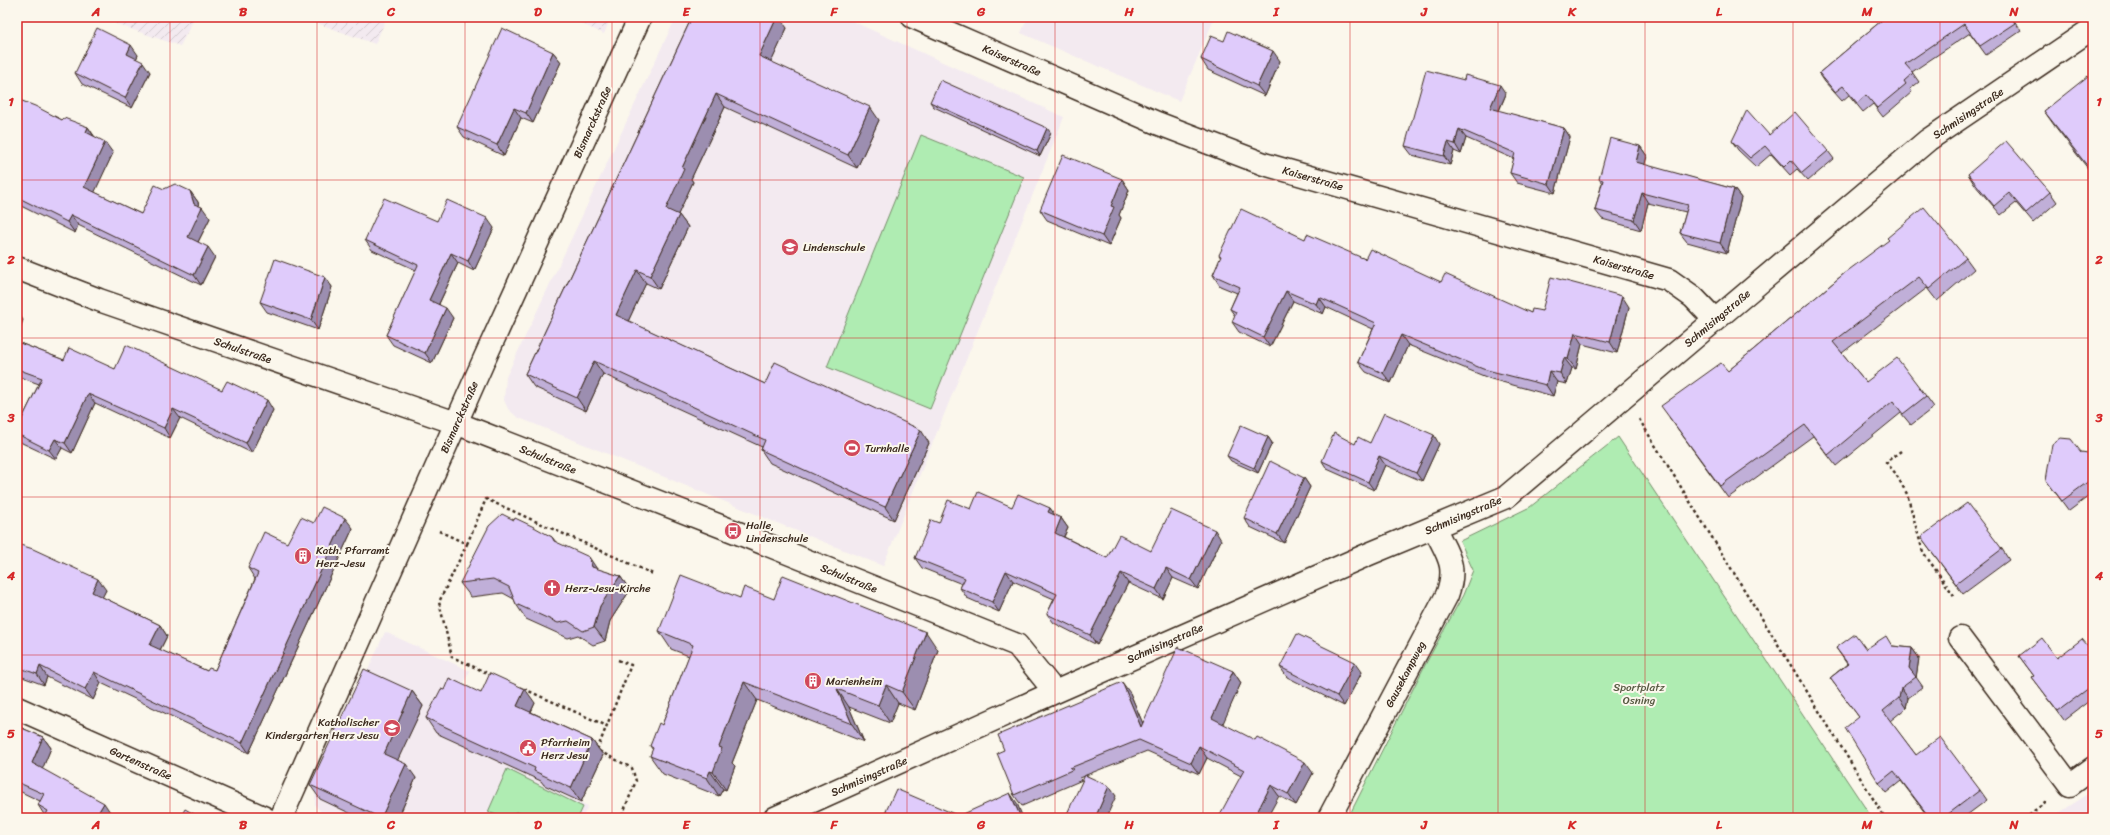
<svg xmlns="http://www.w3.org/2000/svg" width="2110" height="835" viewBox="0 0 2110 835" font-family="Sriracha,sans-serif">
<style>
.built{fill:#f3eaf0}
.industrial{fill:url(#industrial-furrows)}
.green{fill:#afecb2;stroke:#758b68}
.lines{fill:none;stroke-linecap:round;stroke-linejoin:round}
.minor-casing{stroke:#3b2a1e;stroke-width:25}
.path{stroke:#3b2a1e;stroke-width:2.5;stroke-dasharray:3 3;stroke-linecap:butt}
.minor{stroke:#fbf7ec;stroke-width:22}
.wall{fill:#c0afd8;stroke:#3b2a1e}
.shaded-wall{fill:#9c8eb0;stroke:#3b2a1e}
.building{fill:#dfcbfb;stroke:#3b2a1e}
.grid{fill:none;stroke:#d62828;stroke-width:1;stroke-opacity:0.55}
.labels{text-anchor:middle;stroke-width:4;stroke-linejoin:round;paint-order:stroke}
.street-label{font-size:11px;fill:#3b2a1e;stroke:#fbf7ec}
.poi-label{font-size:11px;fill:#3b2a1e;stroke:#fbf7ec;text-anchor:start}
.park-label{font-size:11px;fill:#585a43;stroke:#fbf7ec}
.neatline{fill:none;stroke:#d62828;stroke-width:1.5}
.grid-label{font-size:13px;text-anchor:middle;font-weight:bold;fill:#d62828}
</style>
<defs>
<pattern id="industrial-furrows" width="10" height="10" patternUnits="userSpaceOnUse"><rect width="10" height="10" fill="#f3eaf0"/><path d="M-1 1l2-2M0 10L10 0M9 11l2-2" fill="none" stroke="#d1c9cd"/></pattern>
</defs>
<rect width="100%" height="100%" fill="#fbf7ec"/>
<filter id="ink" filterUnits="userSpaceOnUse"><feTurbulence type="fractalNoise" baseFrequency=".025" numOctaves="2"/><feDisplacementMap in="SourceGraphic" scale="8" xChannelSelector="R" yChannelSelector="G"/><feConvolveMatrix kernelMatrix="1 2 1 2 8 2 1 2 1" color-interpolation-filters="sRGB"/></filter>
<g filter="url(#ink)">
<path class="built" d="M676 17H843L1064 117 883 566 517 417 508 409 504 400 506 377Z
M1028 17H1215L1179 101 1021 33Z
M385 632 470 671 459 692 545 783 544 785 588 806 582 818 325 817 315 805V788Z
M2093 791V818H2051Z"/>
<path class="industrial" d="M96 17H195L180 46Z
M300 17H387L375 44Z
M567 17H611L604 34Z"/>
<path class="green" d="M921 135 1024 177 930 409 827 367Z
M1618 437 1872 818H1348L1425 665 1463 595 1473 570 1460 541 1530 507Z
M507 769 583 807 578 818H538L516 812 505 818 488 812Z"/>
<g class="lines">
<defs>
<path id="minor" d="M913 17 1157 123 1264 164 1669 280 1693 297 1715 320
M17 268 99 300 456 423 733 531 1017 645 1055 692
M1960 638 2070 785 2093 768
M17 708 265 818
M281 818 483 362 640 17
M775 818 1055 692 1369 554 1506 497 1928 140 2093 28
M1329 818 1447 595C1458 564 1447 555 1434 527"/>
</defs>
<use href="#minor" class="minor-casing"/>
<path class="path" d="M1639 419 1885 818
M1901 451 1886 462 1896 474 1907 494 1923 552 1955 597
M439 531 467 544 439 602 452 657 492 675
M467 544 486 499 653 574
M618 660 631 665 597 750 632 768 636 781 621 818
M524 689 607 726
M2024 818 2048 801"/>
<use href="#minor" class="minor"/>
</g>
<path class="wall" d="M184 17H192L191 20Z
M692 17 787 28 771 62 879 120 857 168 725 107 691 179 693 182 678 214 688 227 659 289 646 283 628 321 765 384 929 443 894 520 770 463 761 450 762 447 603 374 586 411 534 387 525 374Z
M1654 17H1661L1660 19Z
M2012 17 2021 31 1986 55 1970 33 1912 72 1919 82 1910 89 1912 92 1883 117 1873 104 1863 112 1849 95 1842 101 1825 82 1819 73 1881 21Z
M1224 41 1280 61 1265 96 1208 70 1201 59Z
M553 52 561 62 533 123 521 118 504 156 464 137 457 127Z
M138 55 136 59 150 72 132 108 82 84 75 73Z
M2093 82V175L2054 125 2044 111Z
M1506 94 1499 111 1564 128 1570 137 1555 193 1517 183 1510 173 1514 159 1466 138 1461 154 1454 151 1450 165 1412 155 1405 146Z
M17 99 62 120 88 127 95 137 113 153 94 192 141 214 164 189 190 191 198 202 199 206 210 218 198 242 215 257 201 285 78 225 75 233 17 204Z
M930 102 1051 133 1040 156 934 107Z
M1769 135 1828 151 1834 159 1808 181 1797 169 1790 175 1771 154 1756 167 1738 150 1732 141Z
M1640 146 1647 156 1644 165 1734 189 1741 198 1727 253 1687 242 1680 233 1686 212 1648 203 1641 230 1602 219 1595 210 1602 183 1599 179Z
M1968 174 2050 192 2057 202 2033 223 2016 203 2001 215 1974 184Z
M1122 179 1129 190 1119 215 1121 218 1109 246 1047 220 1040 210Z
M437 221 494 228 474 271 458 263 439 304 453 318 432 363 393 345 386 335 416 270 372 250 365 240Z
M1305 239 1365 259 1441 282 1531 313 1542 311 1629 307 1617 353 1582 344 1576 369 1572 368 1567 384 1557 382 1553 396 1491 379 1408 345 1391 383 1366 372 1358 362 1373 329 1326 307 1323 314 1293 301 1270 347 1239 332 1232 322 1235 316 1230 309 1237 293 1220 286 1213 275 1221 258 1219 255Z
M1966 258 1974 269 1937 301 1927 288 1842 353 1866 382 1926 396 1934 407 1911 425 1901 413 1836 466 1813 436 1728 498 1669 417 1728 371 1846 272Z
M325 277 332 287 318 330 267 312 260 302Z
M17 342 64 360 115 369 222 390 273 410 252 453 180 418 170 438 95 403 72 453 62 448 56 459 22 443 17 437V429L39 384 17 376Z
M1268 437 1272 443 1258 473 1231 461 1227 456Z
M1370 443 1439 444 1422 481 1385 465 1374 490 1327 469 1322 461 1355 444Z
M2081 452 2093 459V493L2069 511 2046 480Z
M1304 478 1310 487 1284 543 1250 527 1244 518Z
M1012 507 1050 508 1055 516 1061 518 1068 528 1064 537 1107 558 1221 540 1198 589 1173 578 1163 599 1128 583 1097 645 1054 623 1047 614 1054 599 1013 581 999 612 967 598 960 588 962 584 922 568 915 558 939 523 971 509Z
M514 520 552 537 556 542 597 569 620 576 630 590 610 621 605 641 593 645 578 635 568 638 526 619 516 604 514 599 503 593 471 597 460 583Z
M314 523 353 528 249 753 101 683 93 700 47 677 44 685 17 675V544L106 590 102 597 160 625 167 636 160 650 207 671 215 670 255 579 248 568 287 543Z
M1921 537 2002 549 2009 560 1963 594Z
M740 598 774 599 938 650 915 710 898 703 890 723 849 707 864 742 757 700 732 763 735 766 726 790 723 789 719 796 663 774 650 756 653 750 650 746 662 725 689 656 671 649 659 631Z
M1892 646 1912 648 1919 658 1916 677 1923 687 1908 698 1906 708 1890 721 1916 755 1980 790 1987 800 1963 818H1929L1901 781 1886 793 1879 783 1859 717 1830 678 1847 664 1836 648 1866 649Z
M2093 652V698L2064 720 2039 686 2032 677 2034 676 2019 656 2057 658Z
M1280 667 1362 672 1344 706 1287 677Z
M1233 671 1241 683 1222 724 1313 773 1296 805 1207 758 1199 774 1147 751 1086 775 1116 796 1085 776 1080 778 1082 780 1022 806 1014 795 1004 750 1130 693 1143 724Z
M444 690 481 693 535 703 531 712 592 740 603 755 581 802 544 785 541 781 436 733 426 718Z
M412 691 423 706 397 760 416 778 398 818H360L320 799 310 785Z
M17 726 43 737 51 748 42 769 112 815 45 816 38 805 40 801 17 790Z"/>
<path class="shaded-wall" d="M188 17H192L191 20Z
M777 17H779L787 28 768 69 759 56Z
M131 45 138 55 134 64 127 54Z
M1273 51 1280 61 1265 96 1257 86Z
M553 52 561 62 533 123 526 113Z
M143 62 150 72 132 108 125 98Z
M1500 85 1506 94 1496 117 1490 108Z
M716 94 725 107 691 179 693 182 675 221 666 209 682 168Z
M870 107 879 120 857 168 848 155Z
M514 108 521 118 504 156 497 145Z
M88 127 95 138 86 132Z
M1047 128 1051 133 1040 156 1037 151Z
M1564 128 1570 137 1555 193 1549 184Z
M1459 129 1466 138 1461 154 1455 144Z
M105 142 113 153 92 198 84 187Z
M1448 142 1454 151 1450 165 1444 156Z
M1640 146 1647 156 1643 172 1636 162Z
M1122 179 1129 190 1119 215 1121 218 1109 246 1102 236 1111 206Z
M1734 189 1741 198 1727 253 1720 243Z
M190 191 198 202 200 211 202 207 210 218 195 248 188 237 194 204Z
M1642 193 1648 203 1641 230 1634 220Z
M71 215 78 225 75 233 67 222Z
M679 215 688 227 659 289 650 276Z
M487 218 494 228 474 271 468 261Z
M208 247 215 257 201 285 194 275Z
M451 253 458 263 436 310 429 300Z
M637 270 646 283 625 328 616 315Z
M325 277 332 287 318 330 311 320Z
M1286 291 1293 301 1270 347 1263 337Z
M1622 296 1629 307 1617 353 1610 342Z
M1319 297 1326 307 1323 314 1316 304Z
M446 308 453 318 432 363 425 353Z
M17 311 23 320 17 337Z
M1575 333 1582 344 1576 369 1568 359Z
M1401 335 1408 345 1391 383 1383 373Z
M1564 358 1572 368 1567 384 1560 373Z
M594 361 603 374 586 411 577 398Z
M1549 371 1557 382 1553 396 1546 385Z
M88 394 95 403 72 453 65 443Z
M267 400 273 410 252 453 246 443Z
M173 409 180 418 170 438 164 428Z
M921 430 929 443 894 520 885 507Z
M1434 435 1439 444 1422 481 1416 473Z
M1268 437 1272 443 1258 473 1254 468Z
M55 439 62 448 56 459 49 450Z
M1379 456 1385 465 1374 490 1368 482Z
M1304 478 1310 487 1284 543 1277 534Z
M1050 508 1057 518 1048 512Z
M345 518 353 528 249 753 242 743Z
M1061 518 1068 528 1061 542 1055 533Z
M1215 530 1221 540 1198 589 1191 580Z
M589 557 599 572 592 567Z
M1166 568 1173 578 1163 599 1156 589Z
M1006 571 1013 581 999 612 992 602Z
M1121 573 1128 583 1097 645 1090 635Z
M620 576 630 590 610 621 605 641 594 627 600 606Z
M98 579 106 590 100 602 92 592Z
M160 625 167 636 157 656 150 645Z
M926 632 938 650 915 710 902 692Z
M1912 648 1919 658 1916 678 1909 668Z
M1355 662 1362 672 1344 706 1337 696Z
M40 666 47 677 44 685 37 674Z
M1233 671 1241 683 1220 730 1212 718Z
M94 672 101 683 93 700 85 689Z
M744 682 757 700 732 763 735 766 726 790 713 772 719 747Z
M1122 682 1130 693 1149 738 1141 727Z
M886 685 898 703 890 723 878 705Z
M1901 688 1908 698 1906 708 1899 698Z
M525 689 535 703 527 720 517 706Z
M837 689 849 707 864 742 852 724Z
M412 691 423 706 394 768 384 754Z
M43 737 51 748 40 775 32 763Z
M592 740 603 755 581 802 571 788Z
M1199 746 1207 758 1199 774 1191 763Z
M1305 762 1313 773 1296 805 1288 794Z
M406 764 416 778 398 818H381Z
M710 771 723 789 719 796 707 778Z
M1271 785 1279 796 1267 818H1254Z
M1109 786 1116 796 1106 818H1095Z
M1010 793 1017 803 1023 818H1021Z
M104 803 112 815 110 818H102L98 813Z"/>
<path class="building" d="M692 17H777L759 56 870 107 848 155 716 94 682 168 684 169 666 209 679 215 650 276 637 270 616 315 765 384 775 362 921 430 885 507 761 450 765 440 594 361 577 398 525 374Z
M1883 17H2011L2015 23 1980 46 1964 24 1905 64 1913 73 1904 81 1906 84 1877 108 1866 95 1857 103 1843 86 1835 92 1819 73 1881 21Z
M97 28 131 45 127 54 143 62 125 98 75 73Z
M502 28 553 52 526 113 514 108 497 145 457 127Z
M1228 31 1273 51 1257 86 1201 59 1211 36 1224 41Z
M1426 70 1464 80 1465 75 1500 85 1490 108 1564 128 1549 184 1510 173 1515 153 1459 129 1455 144 1448 142 1444 156 1405 146Z
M2088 76 2093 82V173L2044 111Z
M940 80 1047 128 1037 151 930 102Z
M17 99 35 106 62 120 64 118 88 127 86 132 105 142 84 187 141 214 155 185 164 189 175 184 190 191 194 204 202 207 188 237 208 247 194 275 71 215 67 222 17 197Z
M1747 110 1769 135 1795 112 1828 151 1802 173 1791 160 1784 167 1765 146 1750 158 1732 141Z
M1610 138 1640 146 1636 162 1734 189 1720 243 1680 233 1688 205 1642 193 1634 220 1595 210 1603 180 1599 179Z
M2006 141 2050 192 2026 213 2009 193 1994 206 1968 174Z
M1063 155 1122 179 1111 206 1114 207 1102 236 1040 210Z
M384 198 437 221 447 200 487 218 468 261 451 253 429 300 446 308 425 353 386 335 418 265 365 240Z
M1924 207 1966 258 1929 289 1919 277 1833 342 1866 382 1897 358 1926 396 1903 414 1893 401 1828 455 1805 425 1720 486 1661 406 1721 363 1728 371 1846 272 1889 240 1887 238Z
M1241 209 1305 239 1307 234 1365 259 1370 249 1441 282 1445 274 1531 313 1532 309 1542 311 1551 277 1622 296 1610 342 1575 333 1568 359 1564 358 1560 373 1549 371 1546 385 1483 369 1401 335 1383 373 1358 362 1376 323 1319 297 1316 304 1286 291 1263 337 1232 322 1236 312 1230 309 1240 287 1213 275 1221 256 1219 255Z
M275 259 325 277 311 320 260 302Z
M17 342 64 360 69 348 115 369 126 345 222 390 227 381 267 400 246 443 173 409 164 428 88 394 65 443 55 439 49 450 17 434V429L42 378 17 369Z
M1384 413 1434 435 1416 473 1379 456 1368 482 1322 461 1334 433 1355 444 1358 437 1370 443Z
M1241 425 1268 437 1254 468 1227 456Z
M2060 438 2071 439 2081 452 2088 453 2093 459V478L2062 501 2046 480 2052 444Z
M1270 461 1304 478 1277 534 1244 518Z
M978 492 1012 507 1018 494 1050 508 1048 512 1061 518 1055 533 1107 558 1119 535 1151 551 1171 510 1215 530 1191 580 1166 568 1156 589 1121 573 1090 635 1047 614 1057 594 1006 571 992 602 960 588 965 578 915 558 931 520 939 523 948 500 971 509Z
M1967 503 2002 549 1956 584 1921 537Z
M322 507 345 518 242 743 94 672 85 689 40 666 37 674 17 667V544L33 549 98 579 92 592 160 625 150 645 207 671 209 668 215 670 258 573 248 568 264 532 287 543 301 517 314 523Z
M502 514 514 520 515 518 534 527 552 537 554 541 589 557 592 567 620 576 600 606 594 627 583 631 568 621 558 623 516 604 509 587 493 579 460 583 489 526Z
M681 575 740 598 744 587 774 599 783 575 926 632 902 692 886 685 878 705 837 689 852 724 744 682 719 747 722 748 713 772 710 771 707 778 650 756 653 748 650 746 659 723 662 725 693 645 659 631Z
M1297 634 1355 662 1337 696 1280 667Z
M1855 634 1866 649 1886 636 1892 646 1912 648 1909 668 1916 677 1901 688 1899 698 1883 711 1916 755 1940 737 1980 790 1943 818H1930L1894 771 1879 783 1845 728 1859 717 1830 678 1848 664 1836 648Z
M2042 638 2057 658 2082 639 2093 652V685L2058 711 2032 677 2034 676 2019 656Z
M1178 647 1233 671 1212 718 1255 740 1257 737 1305 762 1288 794 1271 785 1254 818H1218L1244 770 1199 746 1191 763 1139 740 1070 768 1074 769 1014 795 997 753 1004 750 998 735 1122 682 1141 727Z
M364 669 412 691 384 754 406 764 381 818 310 785Z
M490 673 525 689 517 706 592 740 571 788 534 771 535 768 426 718 441 689 444 690 449 678 481 693Z
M17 726 43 737 32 763 104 803 98 813 108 818H44L48 811 38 805 44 794 17 782Z
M1085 775 1109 786 1095 818H1065Z
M896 789 959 816 1010 793 1021 818H883Z
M185 809 201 818H180Z"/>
</g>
<path class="grid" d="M170 17V818M317 17V818M465 17V818M612 17V818M760 17V818M907 17V818M1055 17V818M1203 17V818M1350 17V818M1498 17V818M1645 17V818M1793 17V818M1940 17V818M17 180H2093M17 338H2093M17 497H2093M17 655H2093"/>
<defs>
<symbol id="school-disc" viewBox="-11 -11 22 22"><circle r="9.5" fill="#d1495b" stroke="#fbf7ec"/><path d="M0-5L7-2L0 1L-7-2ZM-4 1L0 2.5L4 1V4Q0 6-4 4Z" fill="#fff"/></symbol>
<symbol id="stadium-disc" viewBox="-11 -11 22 22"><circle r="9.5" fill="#d1495b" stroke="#fbf7ec"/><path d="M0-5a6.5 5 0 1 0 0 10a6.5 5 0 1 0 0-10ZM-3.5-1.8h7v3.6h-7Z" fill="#fff"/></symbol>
<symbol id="bus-disc" viewBox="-11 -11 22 22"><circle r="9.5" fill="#d1495b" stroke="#fbf7ec"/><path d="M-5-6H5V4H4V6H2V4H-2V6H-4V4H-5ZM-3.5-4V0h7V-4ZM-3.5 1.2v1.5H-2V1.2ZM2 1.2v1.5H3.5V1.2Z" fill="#fff"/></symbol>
<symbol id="building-disc" viewBox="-11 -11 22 22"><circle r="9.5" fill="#d1495b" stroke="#fbf7ec"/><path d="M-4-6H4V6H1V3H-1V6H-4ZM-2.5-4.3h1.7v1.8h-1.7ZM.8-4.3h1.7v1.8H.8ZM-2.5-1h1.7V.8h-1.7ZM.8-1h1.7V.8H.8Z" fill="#fff"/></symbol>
<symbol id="church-disc" viewBox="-11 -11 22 22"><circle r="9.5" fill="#d1495b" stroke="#fbf7ec"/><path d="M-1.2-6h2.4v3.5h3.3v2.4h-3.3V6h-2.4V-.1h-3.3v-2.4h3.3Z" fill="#fff"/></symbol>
<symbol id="civic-disc" viewBox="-11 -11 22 22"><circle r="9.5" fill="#d1495b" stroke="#fbf7ec"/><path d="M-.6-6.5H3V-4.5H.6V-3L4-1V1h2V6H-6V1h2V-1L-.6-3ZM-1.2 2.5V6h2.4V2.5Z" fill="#fff"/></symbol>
</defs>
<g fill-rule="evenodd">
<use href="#school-disc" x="780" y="237" width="20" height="20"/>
<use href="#stadium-disc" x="842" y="438" width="20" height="20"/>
<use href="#bus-disc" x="723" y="521" width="20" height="20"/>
<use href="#building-disc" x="293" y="546" width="20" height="20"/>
<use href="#church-disc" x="542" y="578" width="20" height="20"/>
<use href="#building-disc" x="803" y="671" width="20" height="20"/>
<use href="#school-disc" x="382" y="718" width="20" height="20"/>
<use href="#civic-disc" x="518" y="738" width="20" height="20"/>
</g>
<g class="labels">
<g class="street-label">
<text transform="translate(1012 60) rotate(24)" y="4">Kaiserstraße</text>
<text transform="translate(1968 113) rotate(-34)" y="4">Schmisingstraße</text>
<text transform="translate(592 122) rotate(-66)" y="4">Bismarckstraße</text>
<text transform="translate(1313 178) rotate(16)" y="4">Kaiserstraße</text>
<text transform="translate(1624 267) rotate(16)" y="4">Kaiserstraße</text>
<text transform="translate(1717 318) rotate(-40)" y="4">Schmisingstraße</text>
<text transform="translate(243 350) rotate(19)" y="4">Schulstraße</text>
<text transform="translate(459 417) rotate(-66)" y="4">Bismarckstraße</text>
<text transform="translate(548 459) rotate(22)" y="4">Schulstraße</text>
<text transform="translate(1463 515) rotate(-23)" y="4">Schmisingstraße</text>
<text transform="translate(849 578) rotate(22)" y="4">Schulstraße</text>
<text transform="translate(1165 643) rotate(-24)" y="4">Schmisingstraße</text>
<text transform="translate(1405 674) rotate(-62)" y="4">Gausekampweg</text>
<text transform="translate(141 763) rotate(24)" y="4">Gartenstraße</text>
<text transform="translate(869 776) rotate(-24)" y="4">Schmisingstraße</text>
</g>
<g class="poi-label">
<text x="803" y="251">Lindenschule</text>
<text x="865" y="452">Turnhalle</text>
<text x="746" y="529">Halle,<tspan x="746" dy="13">Lindenschule</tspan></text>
<text x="316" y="554">Kath. Pfarramt<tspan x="316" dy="13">Herz-Jesu</tspan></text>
<text x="565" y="592">Herz-Jesu-Kirche</text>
<text x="826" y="685">Marienheim</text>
<text x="379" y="726" text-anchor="end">Katholischer<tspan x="379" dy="13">Kindergarten Herz Jesu</tspan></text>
<text x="541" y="746">Pfarrheim<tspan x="541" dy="13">Herz Jesu</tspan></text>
</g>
<g class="park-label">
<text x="1639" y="691">Sportplatz<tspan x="1639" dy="13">Osning</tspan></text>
</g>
</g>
<rect width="2110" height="835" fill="none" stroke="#fbf7ec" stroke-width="44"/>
<rect x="22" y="22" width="2066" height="791" class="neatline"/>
<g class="grid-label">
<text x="96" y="16">A</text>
<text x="243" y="16">B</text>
<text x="391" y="16">C</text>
<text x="538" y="16">D</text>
<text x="686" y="16">E</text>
<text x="834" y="16">F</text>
<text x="981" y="16">G</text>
<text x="1129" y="16">H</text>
<text x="1276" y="16">I</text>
<text x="1424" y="16">J</text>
<text x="1572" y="16">K</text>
<text x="1719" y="16">L</text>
<text x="1867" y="16">M</text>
<text x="2014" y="16">N</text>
<text x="11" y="106">1</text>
<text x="2099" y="106">1</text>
<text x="11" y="264">2</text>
<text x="2099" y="264">2</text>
<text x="11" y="422">3</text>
<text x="2099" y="422">3</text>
<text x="11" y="580">4</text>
<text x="2099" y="580">4</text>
<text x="11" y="738">5</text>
<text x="2099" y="738">5</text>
<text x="96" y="829">A</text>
<text x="243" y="829">B</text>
<text x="391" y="829">C</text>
<text x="538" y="829">D</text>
<text x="686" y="829">E</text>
<text x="834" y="829">F</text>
<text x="981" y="829">G</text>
<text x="1129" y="829">H</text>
<text x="1276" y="829">I</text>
<text x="1424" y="829">J</text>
<text x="1572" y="829">K</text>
<text x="1719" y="829">L</text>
<text x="1867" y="829">M</text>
<text x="2014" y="829">N</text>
</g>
</svg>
